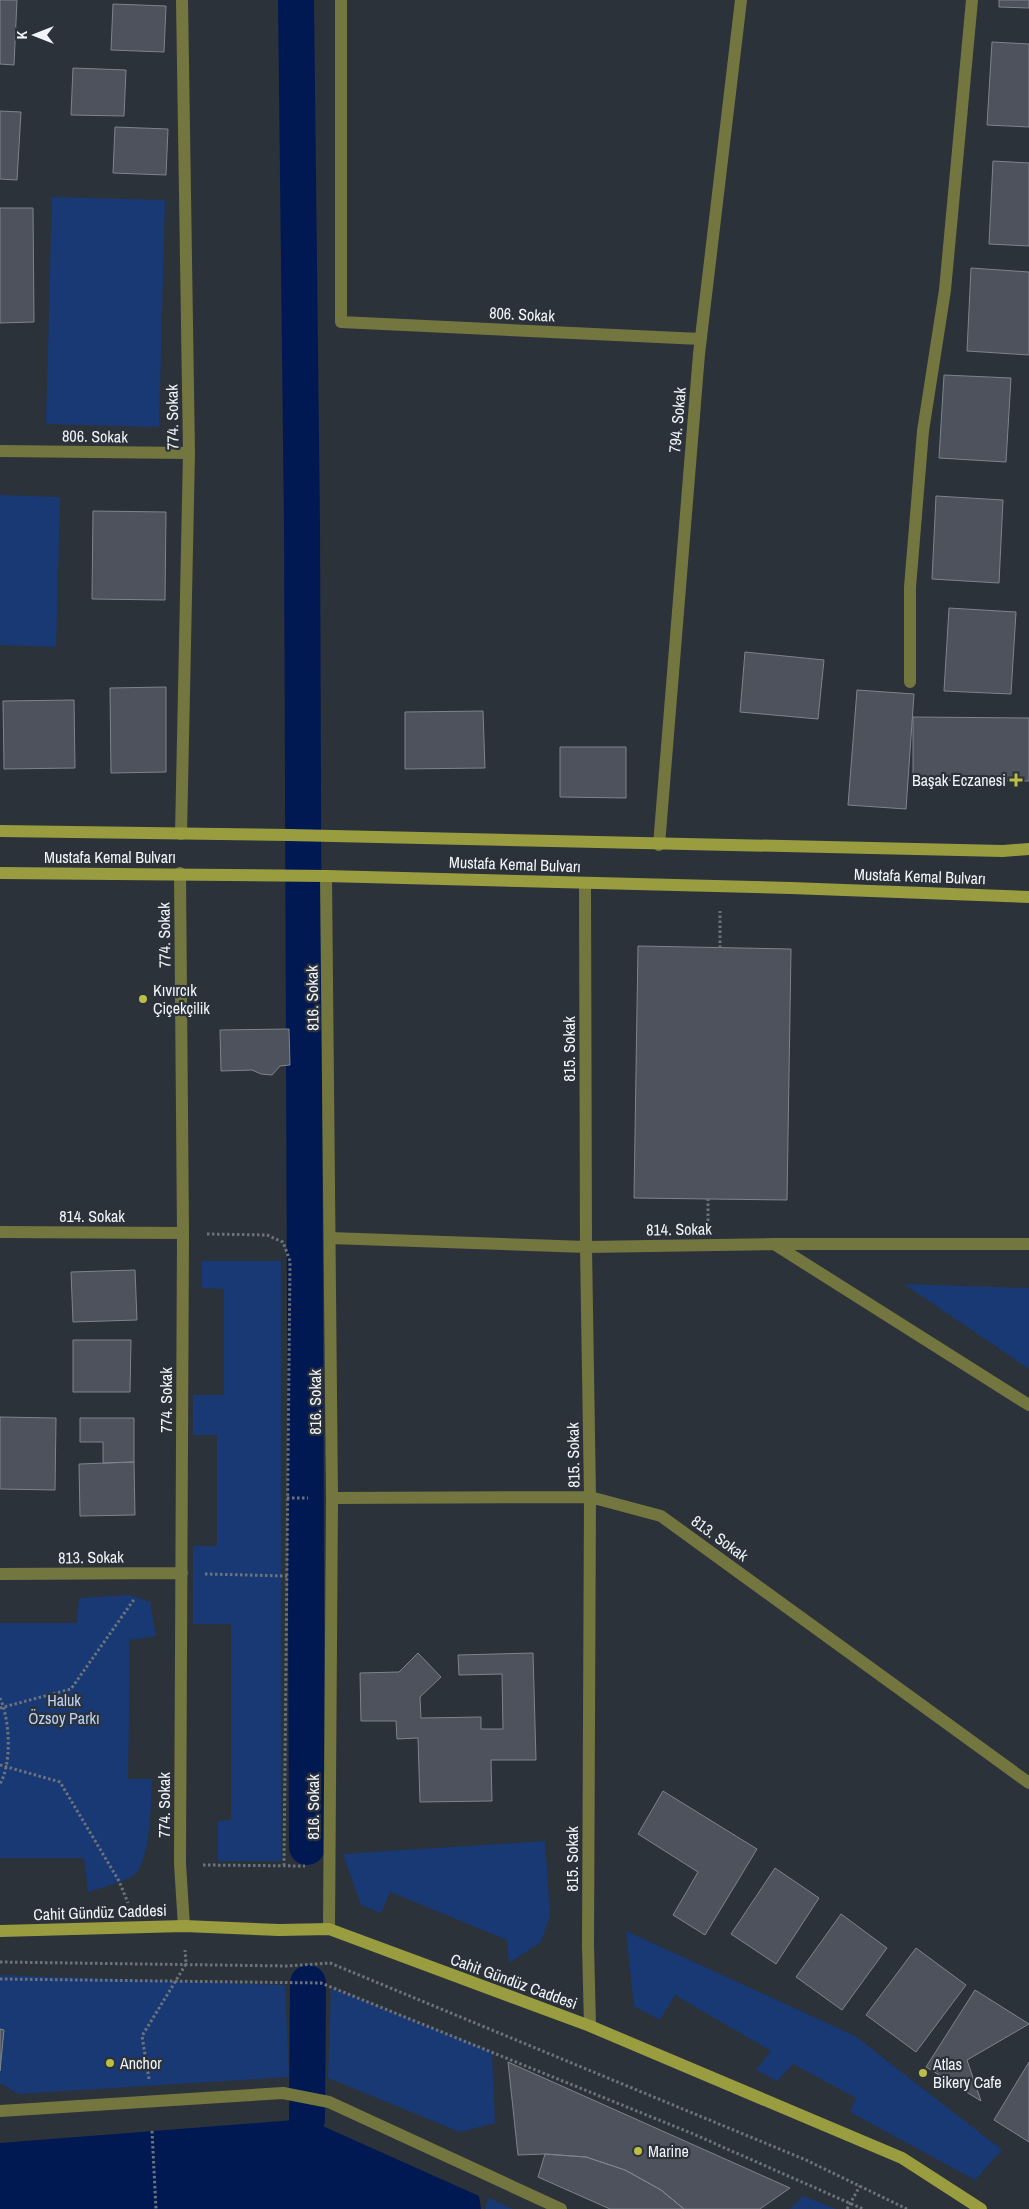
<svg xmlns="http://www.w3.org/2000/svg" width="1029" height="2209" viewBox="0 0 1029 2209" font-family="'Archivo Narrow',sans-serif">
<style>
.green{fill:#183974}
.water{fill:#001953}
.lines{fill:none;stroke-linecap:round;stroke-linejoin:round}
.canal{stroke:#001953;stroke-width:36}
.building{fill:#4d525c;stroke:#7e848e}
.path{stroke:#6d737a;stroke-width:3;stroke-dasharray:2.5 2.5;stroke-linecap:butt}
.pedestrian{stroke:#74763f;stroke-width:12}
.minor{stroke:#74763f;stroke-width:12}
.secondary{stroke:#999d3f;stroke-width:12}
.poi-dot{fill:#bcbf44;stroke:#2c323a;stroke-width:2}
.labels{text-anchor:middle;stroke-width:4.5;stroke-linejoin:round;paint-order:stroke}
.street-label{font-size:16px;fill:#f1f5fb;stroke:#2c323a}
.poi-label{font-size:16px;fill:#f1f5fb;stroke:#2c323a;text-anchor:start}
.park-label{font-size:16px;fill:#bcd2f7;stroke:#2c323a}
</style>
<rect width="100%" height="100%" fill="#2c323a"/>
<path class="green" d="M52 197 165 200 159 427 46 424Z
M0 495 60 497 56 647 0 645Z
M202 1261H281V1861H218V1821L231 1820V1624H193V1546H217V1435H193V1395H224V1289L202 1288Z
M904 1284 1029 1288V1369Z
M130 1595 150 1602 156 1636 130 1640 128 1779H152C151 1801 151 1859 135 1874 130 1880 97 1889 88 1892L84 1858H0V1623H77L79 1598Z
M545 1841 550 1915 541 1942 509 1963 507 1940 390 1892 381 1913 361 1905 343 1854Z
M626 1931 855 2036 1002 2150 975 2180 850 2112 856 2098 793 2064 777 2081 756 2070 771 2051 675 1995 660 2020 634 2006Z
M0 1975 285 1985 289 2077 18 2094 0 2083Z
M331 1988 492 2052 495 2123 460 2132 328 2078Z
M803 2196 836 2209H790Z
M489 2198 513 2209H485Z"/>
<path class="water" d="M307 2119 479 2196 481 2209H0V2143Z"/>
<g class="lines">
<path class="canal" d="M296 0 302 527 307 1847
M307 2119 308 1983"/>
</g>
<path class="building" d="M0 0H17L14 65 0 64Z
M999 0H1029V8L999 7Z
M113 4 166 6 164 52 111 50Z
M992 42 1029 44V127L987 125Z
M73 68 126 70 124 116 71 115Z
M0 111 21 112 17 180 0 179Z
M115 127 168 129 166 175 113 173Z
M993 161 1029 163V246L989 244Z
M0 208H33L34 322 0 323Z
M971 268 1029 272V355L967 351Z
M944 375 1011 378 1006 462 939 458Z
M936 496 1003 500 999 583 932 579Z
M93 511 166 512 165 600 92 599Z
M949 608 1016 612 1011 694 944 691Z
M745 652 824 660 818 719 740 712Z
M166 687V772L111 773 110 688Z
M857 690 914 694 906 809 848 805Z
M74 700 75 768 4 769 3 701Z
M483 711 485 768 405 769V712Z
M913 717 1029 718V781L913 780Z
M560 747H626V798L560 797Z
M638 946 791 949 787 1200 634 1198Z
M289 1029 290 1065 280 1066 272 1075 261 1074 252 1070 221 1071 220 1030Z
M135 1270 137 1320 73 1322 71 1272Z
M73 1340H131L130 1392H73Z
M0 1417 56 1418 55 1490 0 1489Z
M80 1418H134V1462L103 1463V1442H80Z
M134 1462 135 1515 80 1516 79 1464Z
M418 1653 441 1677 420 1697 421 1718 481 1717V1729H503L502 1674 459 1675 458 1655 533 1653 536 1760H491L492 1801 420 1802 418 1738 397 1739 396 1721H361L360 1673 399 1672Z
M663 1791 757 1849 705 1935 673 1915 698 1872 638 1834Z
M775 1868 819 1898 776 1964 731 1934Z
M841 1914 887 1948 842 2010 796 1977Z
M916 1948 966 1985 916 2052 866 2015Z
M975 1990 1029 2024 967 2060 981 2101 926 2067Z
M0 2029 4 2030 0 2071Z
M508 2062 790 2188 760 2209H684L661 2190 625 2170 586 2157 545 2154 518 2155Z
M1029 2062V2142L994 2120Z
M545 2154 586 2157 625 2170 661 2190 684 2209H610L538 2177Z"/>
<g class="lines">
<path class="path" d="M720 948V911
M708 1221V1199
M207 1234 267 1235 283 1242 290 1261 284 1865
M287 1498H308
M205 1574 287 1576
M0 1698C10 1720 12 1763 0 1784
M0 1708 71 1689 135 1598
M0 1765 60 1782 119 1881 128 1903
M203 1865 305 1866
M0 1962 287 1966 330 1963 806 2160 907 2209
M0 1979 321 1983 691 2133 863 2209
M149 2079 142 2036 186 1964 185 1950
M152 2131 156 2209
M847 2209 860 2186"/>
<path class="pedestrian" d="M0 2111 283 2093 329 2102 561 2209"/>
<path class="minor" d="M341 0V322L701 339
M0 451 189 453
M910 682V587L923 431 945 290 972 0
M181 834 189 453 182 0
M659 845 699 354 741 0
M180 873 183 1233 180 1864 184 1926
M326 876 332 1498 329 1929
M585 883 586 1247 590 1497 588 1945 590 2026
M0 1232 183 1233
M330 1238 586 1247 774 1244H1029
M774 1244 1029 1405
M332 1498 590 1497 661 1516 1029 1783
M0 1574 182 1573"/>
<path class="secondary" d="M0 831 289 835 1003 851 1029 849
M0 873 326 876 791 888 1029 897
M0 1931 184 1926 279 1930 329 1929 590 2026 902 2158 981 2209"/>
</g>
<g class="poi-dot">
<path d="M1013.5 772.5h5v5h5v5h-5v5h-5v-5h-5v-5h5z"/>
<circle cx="143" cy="999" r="5"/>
<circle cx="110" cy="2063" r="5"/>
<circle cx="923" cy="2073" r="5"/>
<circle cx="638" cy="2151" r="5"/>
</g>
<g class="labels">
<g class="street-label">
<text transform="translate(522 314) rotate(3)" y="6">806. Sokak</text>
<text transform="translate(172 417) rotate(-91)" y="6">774. Sokak</text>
<text transform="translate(677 420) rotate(-85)" y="6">794. Sokak</text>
<text transform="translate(95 436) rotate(1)" y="6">806. Sokak</text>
<text x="110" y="863">Mustafa Kemal Bulvarı</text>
<text transform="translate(515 864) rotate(2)" y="6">Mustafa Kemal Bulvarı</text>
<text transform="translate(920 876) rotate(2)" y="6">Mustafa Kemal Bulvarı</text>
<text transform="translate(164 935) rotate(-91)" y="6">774. Sokak</text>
<text transform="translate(312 998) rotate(-91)" y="6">816. Sokak</text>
<text transform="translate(569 1049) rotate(-90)" y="6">815. Sokak</text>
<text x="92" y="1222">814. Sokak</text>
<text transform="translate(679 1229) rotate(-1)" y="6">814. Sokak</text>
<text transform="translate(166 1400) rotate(-90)" y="6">774. Sokak</text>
<text transform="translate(315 1402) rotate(-90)" y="6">816. Sokak</text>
<text transform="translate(573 1455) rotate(-91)" y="6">815. Sokak</text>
<text transform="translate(720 1538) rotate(36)" y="6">813. Sokak</text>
<text transform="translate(91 1557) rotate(-1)" y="6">813. Sokak</text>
<text transform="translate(164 1805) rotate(-90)" y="6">774. Sokak</text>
<text transform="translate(313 1807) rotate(-90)" y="6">816. Sokak</text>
<text transform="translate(572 1859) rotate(-90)" y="6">815. Sokak</text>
<text transform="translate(100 1912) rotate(-2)" y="6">Cahit Gündüz Caddesi</text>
<text transform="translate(514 1981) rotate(20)" y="6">Cahit Gündüz Caddesi</text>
</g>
<g class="poi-label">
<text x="1006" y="786" text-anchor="end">Başak Eczanesi</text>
<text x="153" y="996">Kıvırcık<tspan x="153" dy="18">Çiçekçilik</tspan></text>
<text x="120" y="2069">Anchor</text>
<text x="933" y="2070">Atlas<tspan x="933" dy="18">Bikery Cafe</tspan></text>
<text x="648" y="2157">Marine</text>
</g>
<g class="park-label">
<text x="64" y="1706">Haluk<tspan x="64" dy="18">Özsoy Parkı</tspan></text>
</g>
</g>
<g transform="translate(35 35) rotate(270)" stroke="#2c323a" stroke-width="4" paint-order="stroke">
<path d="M0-4L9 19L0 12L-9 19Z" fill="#f1f5fb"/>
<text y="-8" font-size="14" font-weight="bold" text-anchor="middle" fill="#f1f5fb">K</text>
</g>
</svg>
